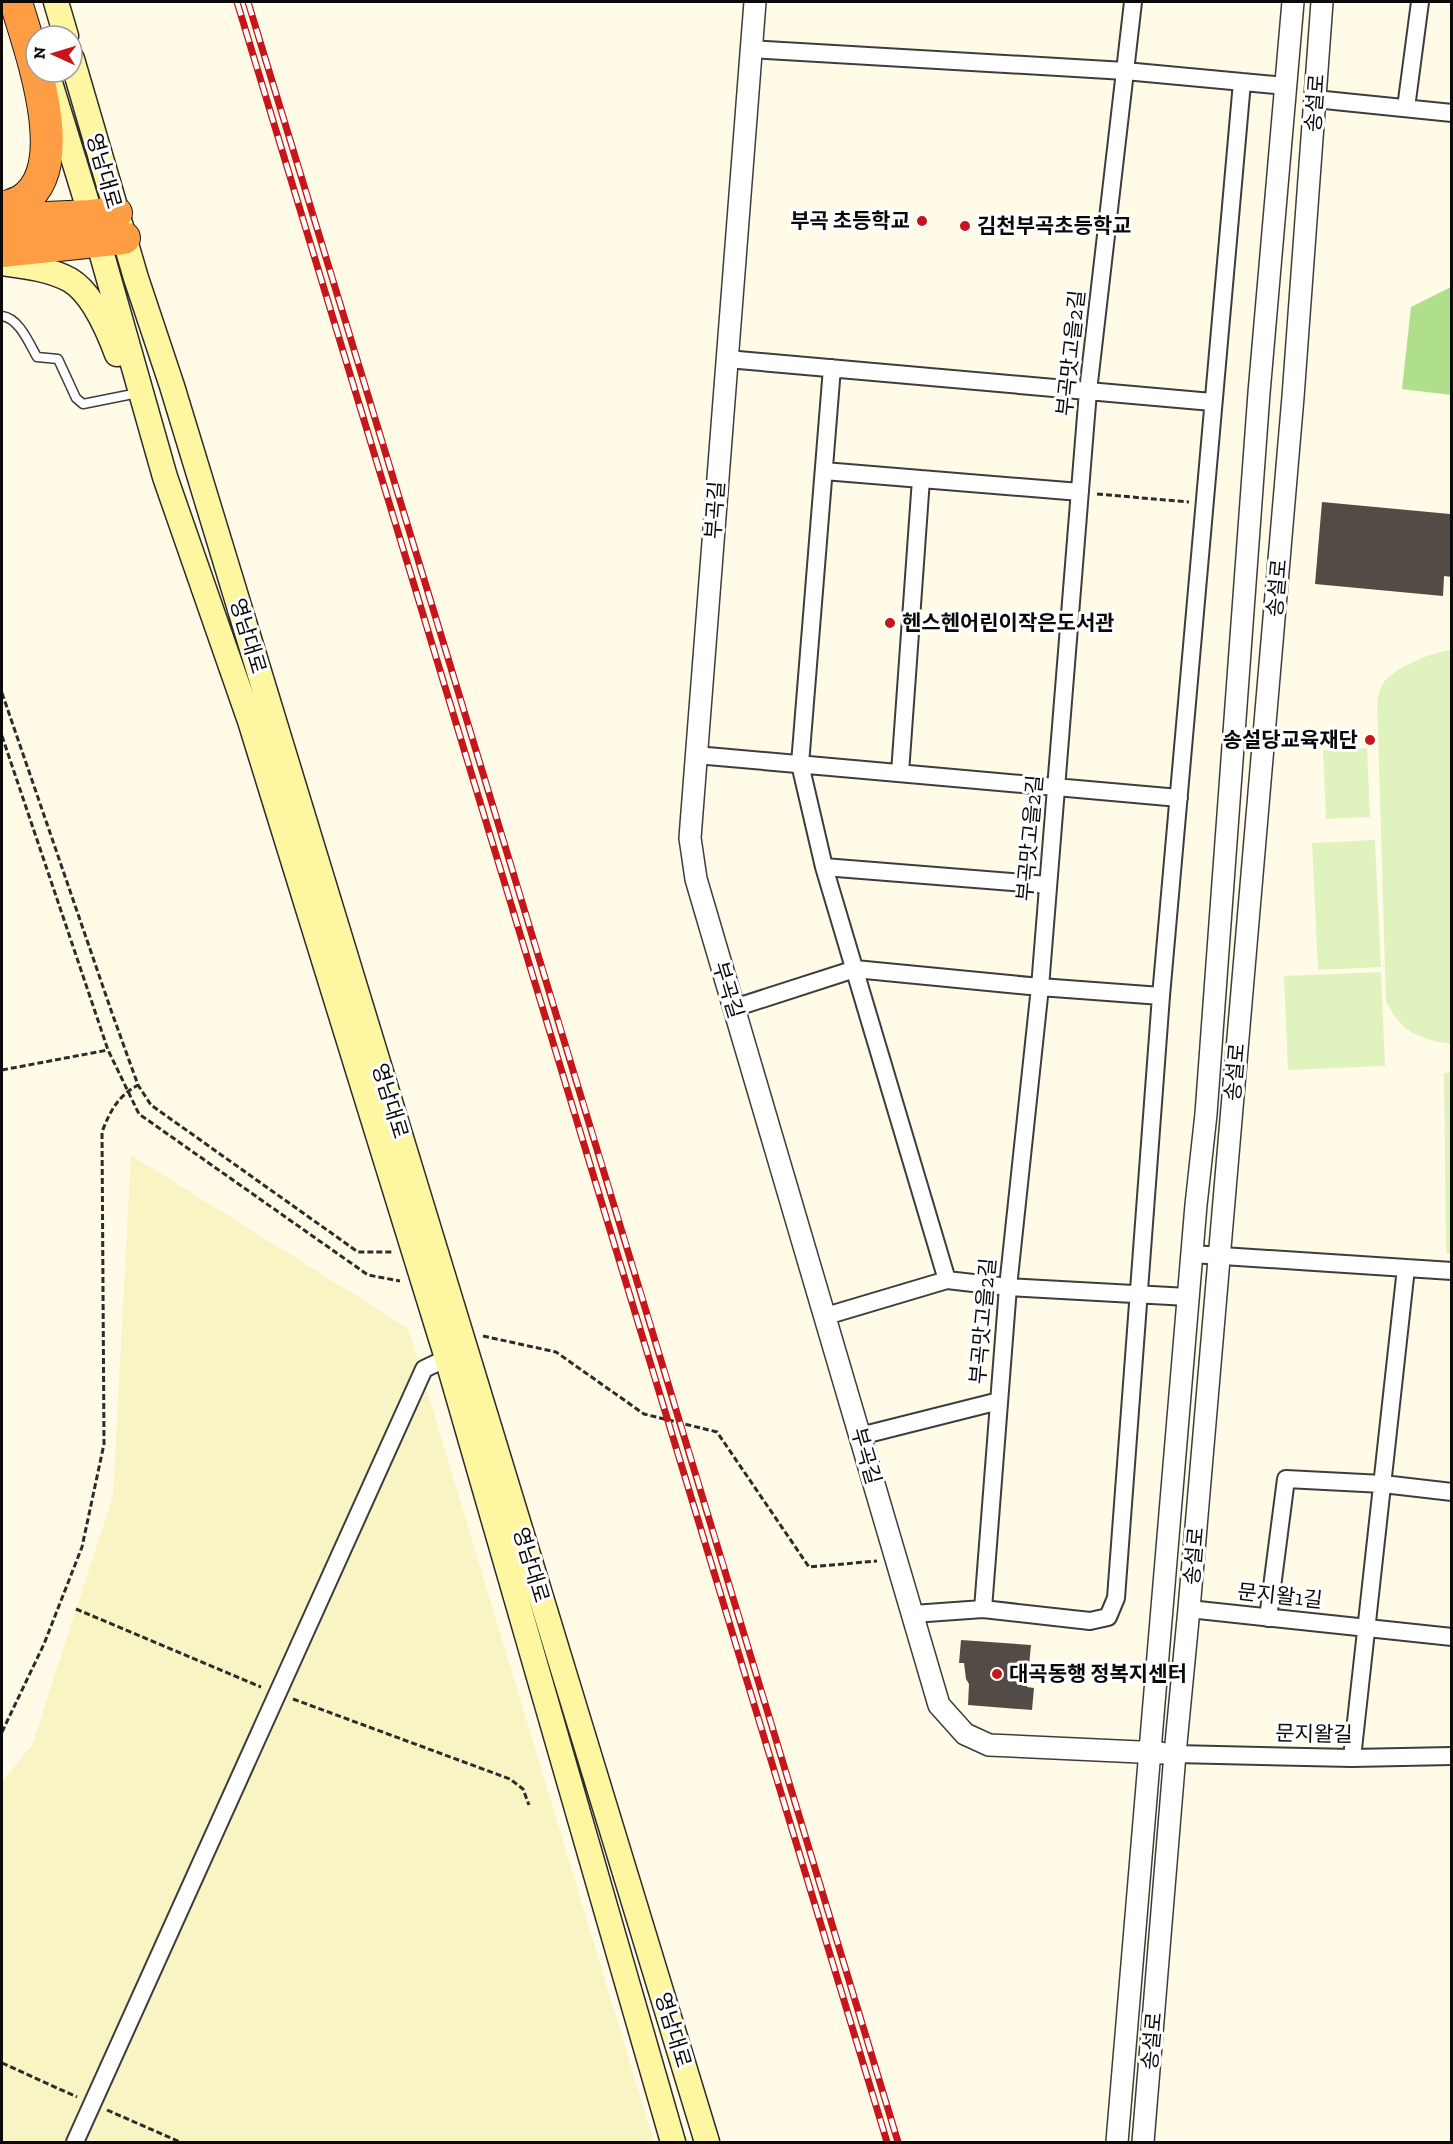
<svg xmlns="http://www.w3.org/2000/svg" width="1453" height="2144" viewBox="0 0 1453 2144" font-family="'Zilla Slab','Noto Sans KR',serif">
<style>
.farmland{fill:#f8f4c4}
.forest{fill:#afdf8a}
.pitch{fill:#e0f3bf}
.building{fill:#534b45}
.lines{fill:none;stroke-linecap:round;stroke-linejoin:round}
.service-casing{stroke:#3d3d3d;stroke-width:11}
.minor-casing{stroke:#3d3d3d;stroke-width:20}
.tertiary-casing{stroke:#3d3d3d;stroke-width:24}
.secondary-casing{stroke:#2c2c2c;stroke-width:27}
.motorway-casing{stroke:#1b1b1b;stroke-width:34}
.path{stroke:#2c2c2c;stroke-width:3;stroke-dasharray:6 3;stroke-linecap:butt}
.service{stroke:#fff;stroke-width:8}
.minor{stroke:#fff;stroke-width:16}
.tertiary{stroke:#fff;stroke-width:21}
.secondary{stroke:#fff6a1;stroke-width:24}
.motorway{stroke:#ff9d44;stroke-width:32}
.rail-casing{stroke:#c6151b;stroke-width:7}
.rail{stroke:#fff;stroke-width:4.5;stroke-dasharray:14;stroke-linecap:butt}
.poi-dot{fill:#c6151b;stroke:#fff;stroke-width:2}
.labels{text-anchor:middle;stroke-width:6;stroke-linejoin:round;paint-order:stroke}
.street-label{font-size:21px;fill:#0a0a0a;stroke:#fff}
.poi-label{font-size:21px;font-weight:bold;fill:#0a0a0a;stroke:#fff;text-anchor:start}
</style>
<rect width="100%" height="100%" fill="#fffbe6"/>
<path class="farmland" d="M131 1155 408 1328 654 2142H2V1782L32 1745 113 1496Z"/>
<path class="forest" d="M1451 287V395L1402 389 1411 307Z"/>
<path class="pitch" d="M1451 650H1452L1451 1044C1434 1042 1411 1036 1399 1022 1394 1016 1390 1008 1386 1002L1377 700C1379 695 1380 687 1384 682 1396 667 1432 652 1451 650Z
M1367 748 1370 817 1326 819 1323 750Z
M1375 840 1381 967 1318 970 1312 843Z
M1381 972 1385 1066 1288 1070 1284 976Z
M1451 1072 1452 1254H1451L1446 1253 1444 1073Z"/>
<path class="building" d="M1322 502 1450 514 1452 577 1444 576 1443 596 1315 584Z
M961 1640 1031 1645 1027 1687 1034 1688 1032 1710 968 1705 969 1684 966 1679 964 1663H959Z"/>
<g class="lines">
<defs>
<path id="service" d="M2 316C19 318 29 343 37 357L58 359 76 398 83 404 133 394"/>
<path id="minor" d="M751 49 1125 71 1286 86
M1315 99 1452 113
M1406 108 1420 2
M727 359 1212 402
M832 368 800 764 824 867 947 1280
M824 471 1080 492
M696 755 1179 798
M900 773 921 479
M824 867 1048 885
M734 1008 855 969 1040 987 1161 996
M1192 1254 1452 1271
M826 1316 947 1280 1008 1287 1188 1297
M860 1436 999 1401
M983 1609 1008 1287 1040 987 1088 391 1133 2
M1189 1609 1452 1637
M913 1614 983 1609 1090 1621 1108 1617 1116 1598 1161 996 1242 82
M1268 1618 1286 1479 1383 1484 1452 1492
M1175 1754 1352 1758 1452 1756
M1352 1758 1406 1268
M75 2142 424 1369 447 1358"/>
<path id="tertiary" d="M755 2 690 838 696 879 939 1705 965 1734 989 1745 1161 1753
M1117 2142 1196 1205 1206 1114 1259 393 1293 2
M1143 2142 1175 1754 1189 1609 1293 397 1322 2"/>
<path id="secondary" d="M56 2 66 36
M72 59 136 278 172 386 707 2142
M51 86 91 216 165 477 250 721 447 1358 673 2142
M2 263C24 266 50 269 70 280 92 293 108 330 117 354"/>
<path id="motorway" d="M2 209C8 206 17 204 23 200 74 166 29 48 16 2
M2 220 91 216 116 213
M2 251 124 238"/>
</defs>
<use href="#service" class="service-casing"/>
<use href="#minor" class="minor-casing"/>
<use href="#tertiary" class="tertiary-casing"/>
<use href="#secondary" class="secondary-casing"/>
<use href="#motorway" class="motorway-casing"/>
<path class="path" d="M1097 494 1189 502
M2 693 112 1013 138 1085 151 1105 358 1252H393
M2 736 108 1050 139 1114 368 1275 400 1281
M2 1070 108 1050
M483 1336 556 1352 644 1414 717 1432 809 1567 877 1561
M76 1609 261 1687
M293 1699 510 1779 523 1789 529 1805
M2 1732 44 1644 82 1547 104 1444 102 1132C110 1111 118 1096 138 1085
M2 2063 77 2097
M107 2110 180 2142"/>
<use href="#service" class="service"/>
<use href="#minor" class="minor"/>
<use href="#tertiary" class="tertiary"/>
<use href="#secondary" class="secondary"/>
<use href="#motorway" class="motorway"/>
<defs>
<path id="rail" d="M237 2 887 2142
M248 2C466 715 682 1429 898 2142"/>
</defs>
<use href="#rail" class="rail-casing"/>
<use href="#rail" class="rail"/>
</g>
<g class="poi-dot">
<circle cx="922" cy="221" r="6"/>
<circle cx="965" cy="226" r="6"/>
<circle cx="890" cy="623" r="6"/>
<circle cx="1370" cy="740" r="6"/>
<circle cx="997" cy="1674" r="6"/>
</g>
<g class="labels">
<g class="street-label">
<text transform="translate(1315 103) rotate(-86)" y="7">송설로</text>
<text transform="translate(104 171) rotate(74)" y="7">영남대로</text>
<text transform="translate(1071 353) rotate(-84)" y="7">부곡맛고을2길</text>
<text transform="translate(715 510) rotate(-86)" y="7">부곡길</text>
<text transform="translate(1277 588) rotate(-85)" y="7">송설로</text>
<text transform="translate(248 636) rotate(73)" y="7">영남대로</text>
<text transform="translate(1030 838) rotate(-85)" y="7">부곡맛고을2길</text>
<text transform="translate(728 990) rotate(73)" y="7">부곡길</text>
<text transform="translate(1235 1072) rotate(-85)" y="7">송설로</text>
<text transform="translate(390 1101) rotate(73)" y="7">영남대로</text>
<text transform="translate(983 1321) rotate(-85)" y="7">부곡맛고을2길</text>
<text transform="translate(866 1456) rotate(74)" y="7">부곡길</text>
<text transform="translate(1194 1556) rotate(-85)" y="7">송설로</text>
<text transform="translate(531 1565) rotate(73)" y="7">영남대로</text>
<text transform="translate(1280 1596) rotate(6)" y="7">문지왈1길</text>
<text transform="translate(1314 1734) rotate(1)" y="7">문지왈길</text>
<text transform="translate(673 2030) rotate(73)" y="7">영남대로</text>
<text transform="translate(1152 2041) rotate(-85)" y="7">송설로</text>
</g>
<g class="poi-label">
<text x="910" y="228" text-anchor="end">부곡 초등학교</text>
<text x="977" y="233">김천부곡초등학교</text>
<text x="902" y="630">헨스헨어린이작은도서관</text>
<text x="1358" y="747" text-anchor="end">송설당교육재단</text>
<text x="1009" y="1681">대곡동행 정복지센터</text>
</g>
</g>
<rect width="1453" height="2144" fill="none" stroke="#0a0a0a" stroke-width="6"/>
<g transform="translate(54 54) rotate(274)"><circle r="28" fill="#ffffff" stroke="#9d9d9d" stroke-width="1.5"/>
<path d="M0-4.5L10 22L0 15L-10 22Z" fill="#c6151b"/>
<text y="-9" font-size="16" font-weight="bold" text-anchor="middle" fill="#0a0a0a">N</text>
</g>
</svg>
